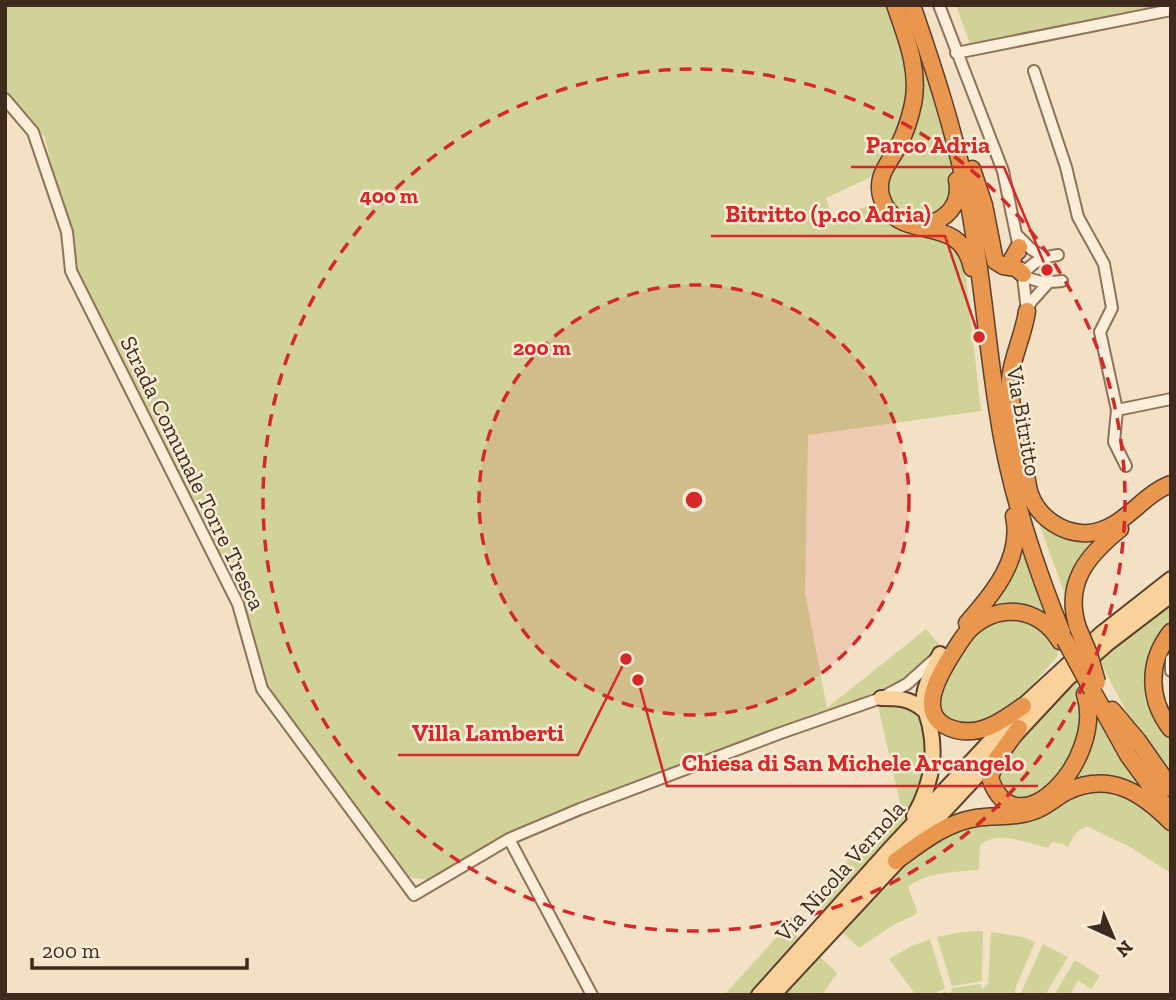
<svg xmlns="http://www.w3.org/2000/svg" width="1176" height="1000" viewBox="0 0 1176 1000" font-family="'Zilla Slab',serif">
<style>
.green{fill:#d1d297}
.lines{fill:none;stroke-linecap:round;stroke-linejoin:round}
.minor-casing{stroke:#907159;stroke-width:14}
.major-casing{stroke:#5d3f2d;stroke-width:18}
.highway-casing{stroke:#5d3f2d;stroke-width:19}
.minor{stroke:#fceed9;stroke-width:10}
.major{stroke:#f8d29a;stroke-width:14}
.highway{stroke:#e9974f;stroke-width:16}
.highway-bridge-casing{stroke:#5d3f2d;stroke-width:19;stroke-linecap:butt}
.highway-bridge{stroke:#e9974f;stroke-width:16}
.ring{fill:none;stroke:#d62828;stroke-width:3.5;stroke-dasharray:12 9}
.labels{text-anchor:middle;stroke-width:5;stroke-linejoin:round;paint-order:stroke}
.street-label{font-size:23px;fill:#3e2b1e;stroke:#f9ebd5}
.centre{fill:#d62828;stroke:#f9ebd5;stroke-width:3.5}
.ring-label{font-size:21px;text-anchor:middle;font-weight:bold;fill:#d62828;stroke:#f9ebd5;stroke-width:5;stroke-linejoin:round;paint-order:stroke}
.leader{fill:none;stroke:#d62828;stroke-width:2.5}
.callout-dot{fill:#d62828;stroke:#f9ebd5;stroke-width:2.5}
.callout-label{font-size:24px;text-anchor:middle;font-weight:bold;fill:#d62828;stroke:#f9ebd5;stroke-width:5;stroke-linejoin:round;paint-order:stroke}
</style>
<rect width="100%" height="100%" fill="#f2e1c5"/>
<path class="green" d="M5 5H888L905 57 907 84 905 124 896 130 871 177 826 198 833 221 875 202 896 230 936 238 964 260 981 411 808 435 805 593 827 708 926 629 940 645 905 679 831 711 827 709 545 816 494 840 430 880 407 877 267 685 238 594 78 286 45 137 5 99Z
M956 5H1171V7L970 44Z
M918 49 934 94 954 165 958 187 954 206 908 225 887 200 886 186Z
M1041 523 1107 532 1068 603 1040 526Z
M1020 538 1051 624 985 613Z
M1171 604V629L1151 663 1171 734V782L1127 713 1098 657Z
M1005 613C1029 621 1047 624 1059 649L1057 657 1007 713 995 720 957 727 943 715 937 698 970 636Z
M1074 680 1087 699 1086 737 1047 793 1016 803C997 784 990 778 1004 753Z
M891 701H903L922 716 930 764 908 820 827 911 810 901 900 803 878 706Z
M1093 709 1148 794 1068 786Z
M1110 784 1171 825V873L1130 847 1088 827C1076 829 1073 837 1068 847L1060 843 1052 842 1048 848C1028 843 998 830 980 845L979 868 977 870C955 872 926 872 908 887L917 911 915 915 895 924 859 948 843 933 893 874 913 855 954 831Z
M786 927 800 939 752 995H724Z
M983 931 982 981 952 986 937 937 961 932Z
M991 932 1023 937 1035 942 1015 989V993L1019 995H937L946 991 947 994 951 993 952 988 981 984V988H984L987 984H992L988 983Z
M930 939 945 988 932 995H916L889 959 910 947Z
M1043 944 1068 957 1045 995H1020Z
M820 957 837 973 822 995H783Z
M1075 960 1100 976 1091 989 1078 980 1070 995H1054Z"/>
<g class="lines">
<defs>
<path id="minor" d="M939 5 1003 171 1020 253
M956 53 1171 10
M1034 71 1066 167 1078 217 1104 264 1112 308 1100 332 1117 410
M5 99 33 132 67 232 71 271 238 604 262 689 414 895 509 839 580 809 778 734 881 698 907 684 936 658
M1017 235 1031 249 1044 257
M1044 257 1048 283
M1022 268 1027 311
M1023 274C1033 262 1042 257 1058 255
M1023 274C1035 283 1047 283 1062 281
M1027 311 1031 302 1048 283
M1126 466 1114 442 1117 410 1171 399
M1171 659V671
M509 839 592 995"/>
<path id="major" d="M881 698C899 698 909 698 924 710
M914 816C930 788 937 759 930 727 928 716 922 706 924 695 926 681 934 667 940 654
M759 995 890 849 1023 706 1101 634 1171 579
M773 995 1067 679 1108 643 1171 595"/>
<path id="highway" d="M895 5C906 37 920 70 913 104 910 118 905 133 899 145 890 162 874 177 882 199 898 245 960 210 972 268
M912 5C933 66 953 127 966 189 983 271 987 355 1002 437 1015 508 1038 574 1065 640
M972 169 984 205 995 261 1003 266 1016 268 1023 274
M923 226C946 220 962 205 957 180
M1009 265 1019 247
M1027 311C1024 334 1012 357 1010 379 1009 397 1014 414 1016 432 1017 439 1014 447 1015 453 1017 458 1022 463 1024 467 1027 476 1027 485 1030 494 1038 517 1063 535 1089 533 1123 530 1141 495 1171 484
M967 623C993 594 1023 558 1014 516
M1078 628C1063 583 1088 555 1120 529
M1171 632C1147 662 1148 700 1171 729
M1092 690 1128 755 1165 806
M1023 706C1002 721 978 739 950 728 916 715 938 677 951 656 957 647 962 637 970 629 999 602 1039 607 1060 641
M1112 710 1138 741 1171 788
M1019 728 996 760 990 778C1016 854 1106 760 1085 694
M896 861C921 843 945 823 976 818 995 815 1016 818 1034 811 1046 807 1055 798 1066 792 1109 771 1141 792 1171 822"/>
</defs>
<use href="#minor" class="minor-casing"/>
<use href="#major" class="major-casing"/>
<use href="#highway" class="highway-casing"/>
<use href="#minor" class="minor"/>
<use href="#major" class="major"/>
<use href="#highway" class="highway"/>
<defs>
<path id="highway-bridge" d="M1078 628 1089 654 1097 682
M1065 640 1092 690"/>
</defs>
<use href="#highway-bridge" class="highway-bridge-casing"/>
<use href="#highway-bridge" class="highway-bridge"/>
</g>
<circle cx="694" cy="500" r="215" fill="#d62828" fill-opacity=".12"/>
<g class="ring">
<circle cx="694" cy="500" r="215"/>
<circle cx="694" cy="500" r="431"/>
</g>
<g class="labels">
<g class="street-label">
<text transform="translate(1024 421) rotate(80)" y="8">Via Bitritto</text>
<text transform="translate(193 473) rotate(64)" y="8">Strada Comunale Torre Tresca</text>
<text transform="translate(840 871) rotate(-48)" y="8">Via Nicola Vernola</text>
</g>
</g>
<circle cx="694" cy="500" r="10" class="centre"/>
<g class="ring-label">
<text x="389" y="203">400 m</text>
<text x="542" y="355">200 m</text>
</g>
<path class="leader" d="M1047 270L1004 167H851M979 337L945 236H711M626 659L578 755H398M638 680L667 786H1038"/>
<g class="callout-dot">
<circle cx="1047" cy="270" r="7"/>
<circle cx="979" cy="337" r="7"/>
<circle cx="626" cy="659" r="7"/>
<circle cx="638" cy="680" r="7"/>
</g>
<g class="callout-label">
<text x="928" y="153">Parco Adria</text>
<text x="828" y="222">Bitritto (p.co Adria)</text>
<text x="488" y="741">Villa Lamberti</text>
<text x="853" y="771">Chiesa di San Michele Arcangelo</text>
</g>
<rect width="1176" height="1000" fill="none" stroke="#3e2b1e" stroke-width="14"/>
<g transform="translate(1113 937) rotate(136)" stroke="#f9ebd5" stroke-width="5" paint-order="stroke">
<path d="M0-5L12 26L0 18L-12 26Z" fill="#3e2b1e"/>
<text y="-10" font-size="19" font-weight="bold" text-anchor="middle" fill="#3e2b1e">N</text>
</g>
<path d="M32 958v10h215v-10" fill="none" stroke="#3e2b1e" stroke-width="3.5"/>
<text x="42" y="958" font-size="21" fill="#3e2b1e" stroke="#f9ebd5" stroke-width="5" paint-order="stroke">200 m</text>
</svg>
